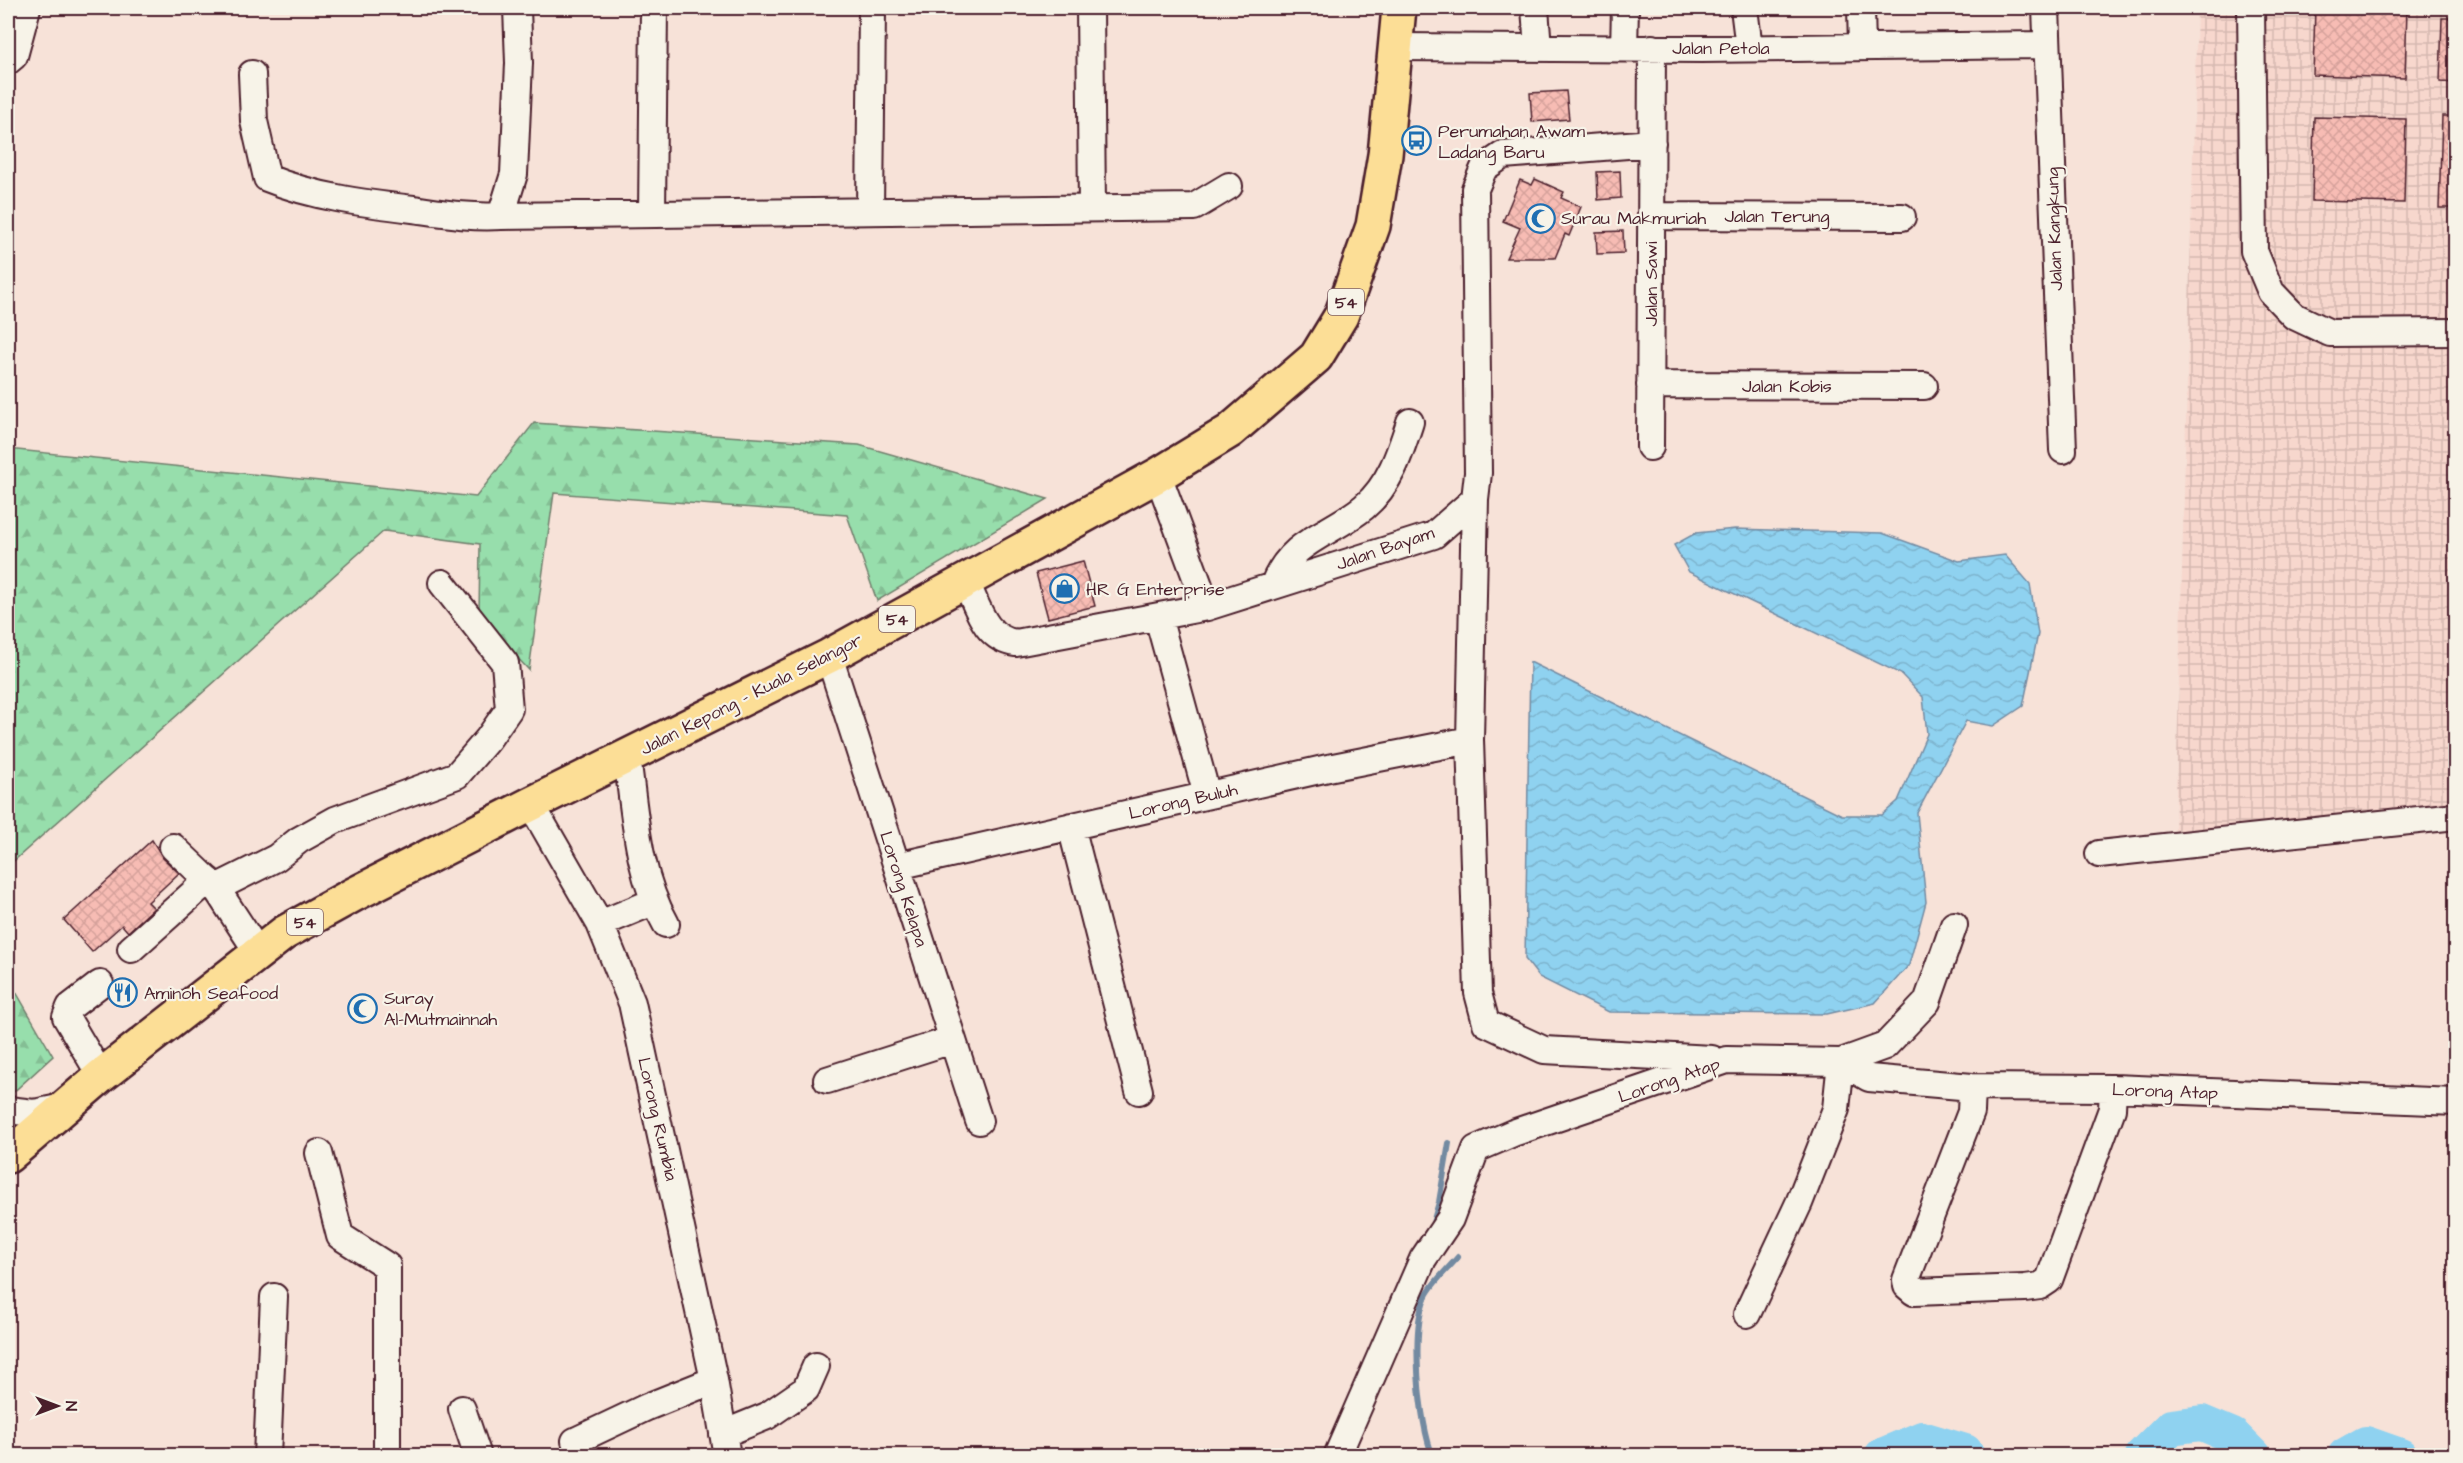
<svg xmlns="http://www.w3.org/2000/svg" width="2463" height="1463" viewBox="0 0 2463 1463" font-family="'Architects Daughter',sans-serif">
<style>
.industrial{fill:url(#industrial-grid)}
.forest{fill:url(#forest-firs);stroke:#707e6c;stroke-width:1.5}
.water{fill:url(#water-waves);stroke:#738aa1;stroke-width:1.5}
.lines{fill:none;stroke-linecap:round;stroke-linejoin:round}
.stream{stroke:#738aa1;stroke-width:6}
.river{stroke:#8fd2f0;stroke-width:36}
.building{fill:url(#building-cross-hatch);stroke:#4a1f2b;stroke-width:1.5}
.minor-casing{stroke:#4a1f2b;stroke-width:30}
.highway-casing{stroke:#4a1f2b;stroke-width:38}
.minor{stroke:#f7f3e8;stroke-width:26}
.highway{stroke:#fcde96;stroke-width:33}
.labels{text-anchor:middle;stroke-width:4.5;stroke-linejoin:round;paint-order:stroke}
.shield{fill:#f7f3e8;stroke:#7e5f64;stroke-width:1.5}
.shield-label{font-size:16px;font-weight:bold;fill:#4a1f2b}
.street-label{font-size:18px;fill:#4a1f2b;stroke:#f7f3e8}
.poi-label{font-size:18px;fill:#4a1f2b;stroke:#f7f3e8;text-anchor:start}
</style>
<defs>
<pattern id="industrial-grid" width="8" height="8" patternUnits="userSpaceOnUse" patternTransform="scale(1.5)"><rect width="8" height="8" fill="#f7d7cd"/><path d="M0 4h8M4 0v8" fill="none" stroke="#d5b8b0"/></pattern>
<pattern id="forest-firs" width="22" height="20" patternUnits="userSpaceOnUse" patternTransform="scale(1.5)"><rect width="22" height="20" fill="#97deac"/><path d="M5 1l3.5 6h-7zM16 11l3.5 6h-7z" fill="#84be94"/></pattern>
<pattern id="water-waves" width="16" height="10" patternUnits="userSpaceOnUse" patternTransform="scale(1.5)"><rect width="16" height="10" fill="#8fd2f0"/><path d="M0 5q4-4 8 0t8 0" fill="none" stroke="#7db4ce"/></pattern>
<pattern id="building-cross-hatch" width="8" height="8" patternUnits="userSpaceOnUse" patternTransform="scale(1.5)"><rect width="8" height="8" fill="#f7bcb4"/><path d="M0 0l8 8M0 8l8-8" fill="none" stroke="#d5a19b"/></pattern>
</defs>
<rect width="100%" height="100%" fill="#f7e2d8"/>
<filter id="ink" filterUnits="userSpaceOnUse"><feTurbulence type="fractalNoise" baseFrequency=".0167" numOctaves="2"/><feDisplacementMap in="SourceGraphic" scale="12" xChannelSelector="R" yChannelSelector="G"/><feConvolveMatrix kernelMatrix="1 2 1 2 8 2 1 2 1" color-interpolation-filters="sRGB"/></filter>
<g filter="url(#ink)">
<path class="industrial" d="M2197 8H2455V826L2175 833Z"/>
<path class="forest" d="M534 423 859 445 1048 499 877 601 847 515 554 493 529 670 479 617 480 544 384 531 8 866V449L476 497Z
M8 978 53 1056 8 1097Z"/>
<path class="water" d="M1735 529 1882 533 1959 561 2005 555 2030 584 2038 634 2023 706 1993 726 1966 721 1917 813 1926 902 1909 965 1875 1003 1827 1014 1609 1012 1539 977 1525 959 1530 662 1842 815H1882L1898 801 1927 734 1923 697 1901 674 1689 572 1674 545 1696 533Z"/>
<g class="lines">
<path class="stream" d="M1431 1230 1439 1202 1449 1143
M1433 1456C1419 1425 1410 1326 1426 1296 1433 1282 1448 1269 1458 1257"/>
<path class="river" d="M1882 1456 1922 1439 1965 1452 1968 1456
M2142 1456 2171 1427 2202 1423 2233 1436 2253 1456
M2345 1456 2366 1444 2400 1456"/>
</g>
<path class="building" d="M2315 8H2407L2405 78 2313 75Z
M2442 18H2456V83L2440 82Z
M1566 91 1569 119 1532 122 1530 93Z
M2442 116H2456V208H2439Z
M2314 117 2406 119 2404 203 2312 201Z
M1620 171 1621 198 1598 200 1597 172Z
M1535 179 1564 192 1561 198 1581 207 1569 236 1565 234 1555 258H1506L1520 228 1503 221 1520 180 1532 185Z
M1623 231 1624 253 1597 254 1596 232Z
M1083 561 1095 606 1048 618 1036 573Z
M152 840 163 858 179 873 148 902 154 908 128 932 122 925 92 952 64 920Z"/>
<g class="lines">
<defs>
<path id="minor" d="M1090 8 1092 207
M1535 8 1538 48
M1744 8 1749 48
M1861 8 1862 47
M2046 8 2063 450
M2251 8 2254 251 2271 292 2294 316 2330 333 2456 332
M1397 47 1702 49 2046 45
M1624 48 1625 8
M8 61 14 56 27 8
M252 74 254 121 267 178C314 197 363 203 413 209 442 213 471 218 501 216L514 174 519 63 517 8
M1652 143 1503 155 1484 168 1475 189 1478 473 1475 499 1470 740 1478 993 1486 1023 1544 1050 1712 1059
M870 211 872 8
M652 214 654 8
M501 216 1194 207 1229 186
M1651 216 1902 217
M1650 385 1924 386
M1650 447 1652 48
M1158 475 1207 607
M966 582C978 608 985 639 1016 643L1207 607 1434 535 1475 499
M1274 584C1292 539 1330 535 1364 507 1390 485 1400 453 1410 422
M1158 617 1207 795
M829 656 979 1121
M627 757C635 813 637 874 666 924
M531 804 600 924 632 1003 714 1380 727 1456
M1071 826 1139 1091
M173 847 216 888 259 954
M2099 854 2456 816
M897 866 1328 768 1470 740
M216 888 276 858 299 840 335 820 457 775 488 739 509 709 505 663 442 583
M600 924 653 902
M131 949 208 880
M100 984 70 1007 66 1017 101 1076
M827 1080 952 1040
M1972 1087 1971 1112 1906 1280 1907 1286 1914 1292 2025 1288 2040 1286 2049 1280 2112 1109 2113 1088
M8 1110 34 1113 64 1107
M319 1153 340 1236 387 1266V1456
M1747 1314 1799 1203 1836 1109 1841 1062 1885 1046 1927 1002 1954 925
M462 1409 478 1456
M723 1434 767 1416 806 1389 816 1366
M575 1441 647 1407 714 1380
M267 1456 274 1297
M1337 1456 1423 1259 1450 1219 1476 1149 1513 1133 1727 1060 1841 1062 1869 1078 1972 1087 2113 1088 2456 1102"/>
<path id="highway" d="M8 1156 101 1076 284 933 353 895 531 804 829 656 1158 475 1230 431 1316 357 1341 316 1373 226 1385 155 1399 8"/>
</defs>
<use href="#minor" class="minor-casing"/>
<use href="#highway" class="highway-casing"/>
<use href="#minor" class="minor"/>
<use href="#highway" class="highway"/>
</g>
</g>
<defs>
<symbol id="bus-ring" viewBox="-11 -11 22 22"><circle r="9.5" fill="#f7f3e8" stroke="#1f6fb2" stroke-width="1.5"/><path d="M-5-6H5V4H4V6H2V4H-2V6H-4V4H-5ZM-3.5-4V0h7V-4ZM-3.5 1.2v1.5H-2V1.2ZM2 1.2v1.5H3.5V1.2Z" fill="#1f6fb2"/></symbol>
<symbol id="mosque-ring" viewBox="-11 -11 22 22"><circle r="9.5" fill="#f7f3e8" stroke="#1f6fb2" stroke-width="1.5"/><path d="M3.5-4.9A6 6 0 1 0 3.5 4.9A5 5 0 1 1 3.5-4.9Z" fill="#1f6fb2"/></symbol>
<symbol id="shop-ring" viewBox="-11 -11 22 22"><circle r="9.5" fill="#f7f3e8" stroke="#1f6fb2" stroke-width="1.5"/><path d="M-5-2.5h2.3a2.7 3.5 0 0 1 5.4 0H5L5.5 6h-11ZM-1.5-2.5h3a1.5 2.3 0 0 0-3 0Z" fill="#1f6fb2"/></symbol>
<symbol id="restaurant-ring" viewBox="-11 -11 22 22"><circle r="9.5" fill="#f7f3e8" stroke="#1f6fb2" stroke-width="1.5"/><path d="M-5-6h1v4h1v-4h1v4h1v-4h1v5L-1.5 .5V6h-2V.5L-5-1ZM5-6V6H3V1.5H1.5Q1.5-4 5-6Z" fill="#1f6fb2"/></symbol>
</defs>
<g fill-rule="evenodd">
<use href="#bus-ring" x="1400" y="124" width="33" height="33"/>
<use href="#mosque-ring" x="1524" y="202" width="33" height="33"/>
<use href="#shop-ring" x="1048" y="572" width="33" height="33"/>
<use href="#restaurant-ring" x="106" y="976" width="33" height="33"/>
<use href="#mosque-ring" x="346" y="992" width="33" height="33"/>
</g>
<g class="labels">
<g class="shield">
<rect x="1328" y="289" width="36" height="26" rx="4.5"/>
<rect x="879" y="606" width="36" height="26" rx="4.5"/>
<rect x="287" y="909" width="36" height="26" rx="4.5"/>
</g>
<g class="shield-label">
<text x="1346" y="308">54</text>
<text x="897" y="625">54</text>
<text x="305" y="928">54</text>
</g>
<g class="street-label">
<text x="1721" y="54">Jalan Petola</text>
<text x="1777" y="222">Jalan Terung</text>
<text transform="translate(2054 229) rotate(-92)" y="6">Jalan Kangkung</text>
<text transform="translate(1651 284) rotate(-90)" y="6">Jalan Sawi</text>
<text x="1787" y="392">Jalan Kobis</text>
<text transform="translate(1385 548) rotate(-19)" y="6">Jalan Bayam</text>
<text transform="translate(751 694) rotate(-27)" y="6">Jalan Kepong - Kuala Selangor</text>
<text transform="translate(1183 801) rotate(-13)" y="6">Lorong Buluh</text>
<text transform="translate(904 889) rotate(72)" y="6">Lorong Kelapa</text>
<text transform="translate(1669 1080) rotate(-19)" y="6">Lorong Atap</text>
<text transform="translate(2165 1091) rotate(2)" y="6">Lorong Atap</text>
<text transform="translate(658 1119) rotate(77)" y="6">Lorong Rumbia</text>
</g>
<g class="poi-label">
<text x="1438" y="137">Perumahan Awam<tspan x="1438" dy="21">Ladang Baru</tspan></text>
<text x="1561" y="224">Surau Makmuriah</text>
<text x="1086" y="595">HR G Enterprise</text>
<text x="144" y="999">Aminoh Seafood</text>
<text x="384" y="1004">Suray<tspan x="384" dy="21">Al-Mutmainnah</tspan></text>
</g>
</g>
<rect width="2463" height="1463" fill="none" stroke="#f7f3e8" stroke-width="30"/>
<rect x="15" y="15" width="2433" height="1433" fill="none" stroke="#4a1f2b" stroke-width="2" filter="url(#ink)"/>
<g transform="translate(57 1406) rotate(90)" stroke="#f7f3e8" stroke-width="4.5" paint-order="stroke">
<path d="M0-4.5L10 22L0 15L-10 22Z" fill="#4a1f2b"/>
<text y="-9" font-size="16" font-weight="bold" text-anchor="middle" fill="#4a1f2b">N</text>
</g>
</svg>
